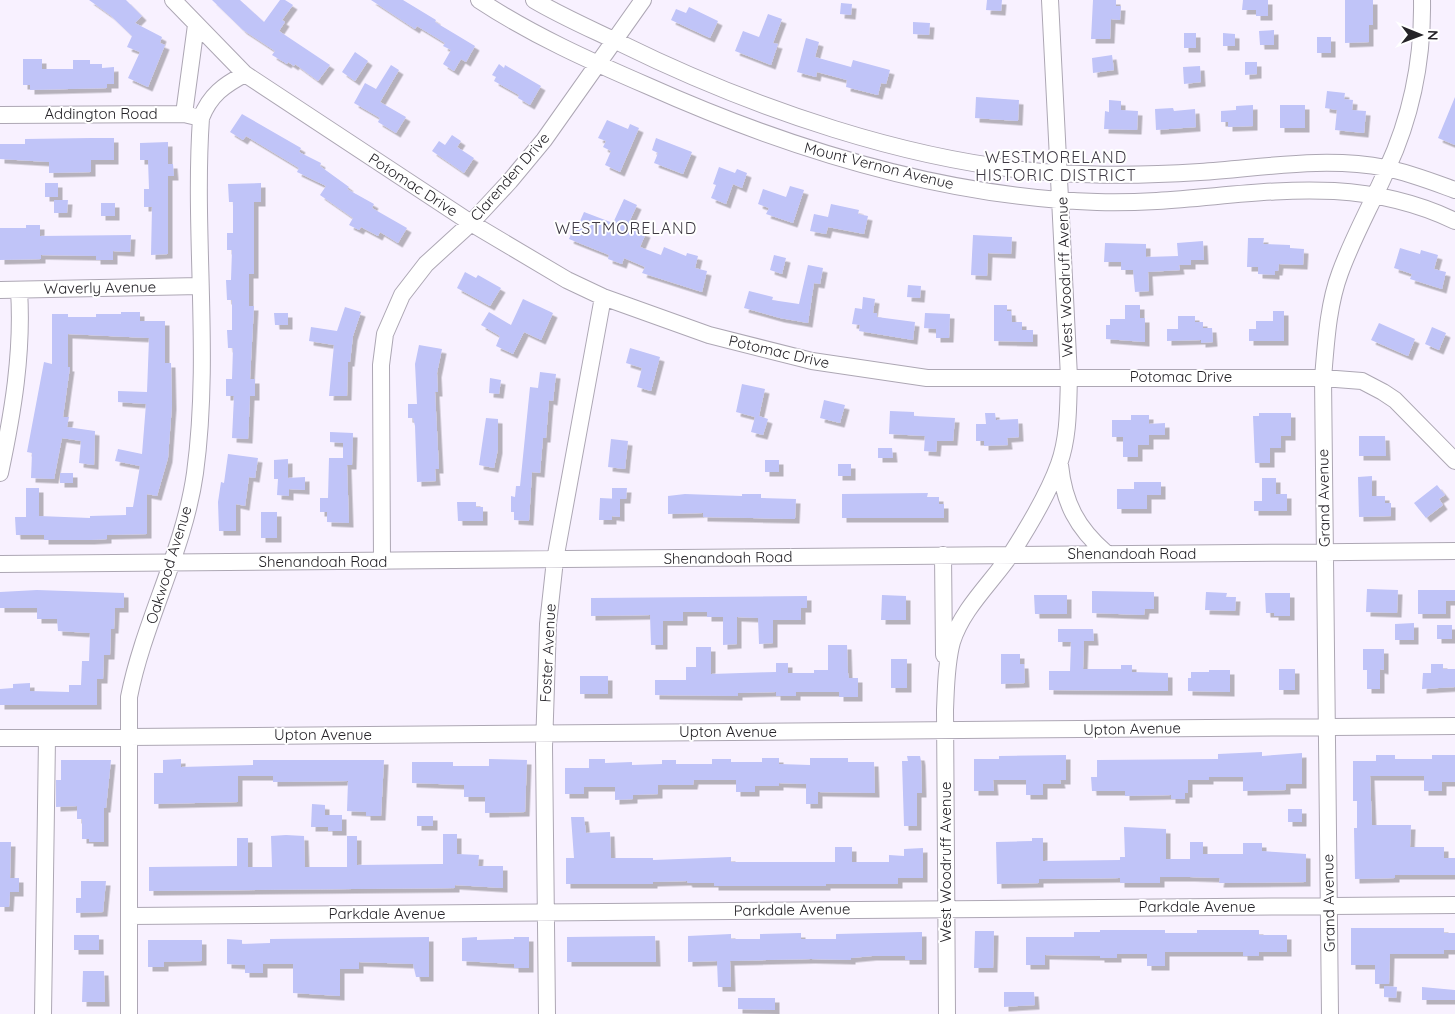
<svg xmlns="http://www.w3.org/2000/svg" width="1455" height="1014" viewBox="0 0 1455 1014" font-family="Quicksand,sans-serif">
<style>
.building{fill:#c0c4f8;filter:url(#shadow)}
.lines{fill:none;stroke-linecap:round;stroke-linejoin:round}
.minor-casing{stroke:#ada7b4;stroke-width:18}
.minor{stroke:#fff;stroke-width:16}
.labels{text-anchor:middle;stroke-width:4;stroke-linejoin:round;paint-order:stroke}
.street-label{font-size:15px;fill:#252328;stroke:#fff}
.neighbourhood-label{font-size:16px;letter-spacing:1px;fill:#3f3a44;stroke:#fff}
</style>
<defs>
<filter id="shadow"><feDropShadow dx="4.5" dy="4.5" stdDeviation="0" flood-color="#0004"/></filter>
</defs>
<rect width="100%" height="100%" fill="#f8f1ff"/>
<path class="building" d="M89 0H126L142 16 135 23 162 37 160 43 165 45 148 87 128 78 140 52 127 47 132 36 110 15Z
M212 0H240L264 22 280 0H285L293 5 282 20 285 22 279 31 330 65 318 81 295 64 294 66 288 62 287 64 272 55 275 51 243 30Z
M371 0H403L436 20 435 22 475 46 466 62 461 59 454 71 443 64 451 50 443 46 445 43 417 26 415 29Z
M987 0H1002L1001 11 986 10Z
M1093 0H1116V6H1121L1120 20 1111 19 1110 39H1091Z
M1243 0H1268V16H1256V10H1242Z
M1345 0H1373V25H1369V42L1345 43Z
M841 3 852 4 851 15 840 14Z
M689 7 718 21 710 38 671 20 676 9 686 13Z
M768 14 782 19 773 43 778 44 771 65 735 51 743 31 759 37Z
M913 22 930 23 929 35 913 34Z
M1274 30V45H1260L1259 31Z
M1184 33H1196V48H1184Z
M1223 33 1235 34V46H1223Z
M1317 37H1331V53H1317Z
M806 38 819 42 815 57 851 67 853 60 890 70 886 84 881 83 878 95 846 87 847 80 817 72 816 77 797 72Z
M355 52 368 61 355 81 342 72Z
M1112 55 1114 70 1093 73 1092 58Z
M23 59H42V69H73V60H90V64H102V68L114 67V84H107V88L30 90V85H23Z
M1245 62H1257V74L1245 75Z
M499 64 504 68 505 65 541 86 530 105 518 98 519 95 494 81 496 77 492 75Z
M391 65 399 70 380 102 406 117 396 133 378 122 380 118 354 103 365 83 376 89Z
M1200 66 1201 82 1184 84 1183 67Z
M1327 91 1345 93 1344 99 1353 100 1352 110 1366 111 1364 133 1335 130 1337 110 1325 108Z
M976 97 1019 100 1018 121 975 118Z
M1455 97V145L1438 138Z
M1109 100 1121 101V110L1138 111 1137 130 1104 129 1105 111 1109 112Z
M1253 105V126L1228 127V122H1221V111L1236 110V106Z
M1280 105H1305V128H1280Z
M1173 108 1174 111 1195 109 1196 127 1156 130 1155 109Z
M242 114 301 148 299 152 321 163 320 166 349 187 347 189 374 204 372 208 407 228 398 243 380 232 378 236 361 227 359 230 349 225 353 218 320 195 326 186 297 172 299 168 246 136 243 140 230 132Z
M607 120 628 129 630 124 639 128 620 172 605 165 611 151 603 147 606 141 598 138Z
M452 135 461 141 457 147 474 158 464 173 432 151 439 141 445 145Z
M91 138H114V160H91V172L49 173V162L0 159V144H25V139Z
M656 138 692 152 683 174 654 163 658 153 652 150Z
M168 142V164H173L174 176H168V254L151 255 152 207H144V189H149L148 160H140V143Z
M719 167 735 173 737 169 747 173 742 188 733 184 726 204 711 198 716 185 713 184Z
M45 183H58V197H45Z
M261 183V202H254V274H249V306H254L250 379H255V396H250L248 439 232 438 234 396H226V379H232L233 348H228L227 330H232V300H227L226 280H231L232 250H227V233H233V202H229L228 184Z
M790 186 804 190 793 223 766 214 769 208 758 204 763 189 786 197Z
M624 199 637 205 627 227 646 233 640 247 661 255 664 247 686 256 687 253 698 256 695 268 707 271 702 292 642 273 645 267 624 258 622 264 608 259 609 255 569 239 574 227 577 228 584 212 613 223Z
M54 200H68L67 213H54Z
M101 203H115V216H101Z
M831 204 859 210 858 214 868 216 864 234 828 227 826 234 810 231 814 214 828 217Z
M26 225H40V236L131 235 130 252 113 251V260H96V256L41 255V259L0 260V228H26Z
M973 235 1012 237 1011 254 988 253 987 276 971 275Z
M1248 238H1264L1263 244 1290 245V248L1304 249 1303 265 1279 264 1278 271H1275V275L1258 274V267H1247Z
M1203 241 1204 260H1191V265H1179L1180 270 1148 272 1149 291 1135 292 1133 270H1121V262H1104L1105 243 1146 244V257L1178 256 1177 243Z
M1400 248 1420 254 1421 250 1438 255 1434 269 1446 272 1442 289 1410 279 1412 274 1394 268Z
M774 255 786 258 782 274 770 270Z
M808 265 823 268 820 284 814 283 808 323 780 318 744 308 749 291 773 297 772 300 799 304Z
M465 272 476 278 478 275 501 288 490 306 457 288Z
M908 285 921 286 920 298 907 297Z
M863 297 875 299 873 313H877V317L915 322 913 340 859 331 860 325 852 324 855 308 862 309Z
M523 299 553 313 541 340 524 332 513 354 496 346 500 336 481 325 489 312 511 325Z
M994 305H1007V311H1011L1012 322H1022V330H1033V342L994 341Z
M1125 305H1140V318H1145V342L1106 339V325H1110V319H1125Z
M345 307 361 312 353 336 350 362H348L347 396H329L334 345 309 341 311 327 337 331Z
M1273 311H1284V341H1249V329H1256V321H1273Z
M121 312H140V321H165V363H171L172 405 168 458 157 496 147 494V534L107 535V539L90 540H44V535H16L15 517H26V488H39V516L90 518V516L126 515V507H133L140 466 115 461 118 449 142 454 146 404 118 402V391L147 392 149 338 68 334V367H70L63 417H69L67 427 95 431 94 465 79 463 81 441 62 438 54 479 31 478 32 453 27 452 44 362 52 364V314H68V317H96V314H121Z
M274 313H288V325H275Z
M925 313 950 314 949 338H936V329L924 328Z
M1178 316H1195V322H1203V328H1212L1213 342 1201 343V340L1167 341V329H1178Z
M1379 323 1415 339 1408 356 1371 340Z
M1432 327 1446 333 1439 350 1425 344Z
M419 345 442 349 437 373 438 392H435L439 469H435L436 481 417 482 415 426 413 418H408V404H417L415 364Z
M630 348 660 357 651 391 637 387 642 368 626 363Z
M540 372 556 374 553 401 549 400 546 438H543L540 473 532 472 529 521 514 520V512H511V496L515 497 516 486H520L530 387 538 388Z
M490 378 501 380 499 394 489 393Z
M742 384 765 389 759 416 768 419 763 435 751 432 755 417 736 412Z
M824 400 845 405 840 423 820 418Z
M890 411 914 412V416L955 418 953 441H937L936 452 924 451 925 436 889 434Z
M985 413H995L996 420 1018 419 1019 437 1007 438 1008 445 984 446V441H976V424H986Z
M1259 413H1291V436H1281V448H1270V463H1255L1253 416H1259Z
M1131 415H1149V424L1165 423V435H1149V445H1138V457H1123V437H1112V420H1131Z
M486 418 498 419V449L494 468 479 465Z
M330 432 353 433 352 465H347L349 523 327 522V512H320V498H328L329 458H343V443L330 442Z
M1359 436H1385L1386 456H1359Z
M611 439 628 441 625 469 608 467Z
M878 448H892L893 458H878Z
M228 454 258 458 255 478 249 477 245 506 236 504V531H219L218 502 221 482 224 483Z
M288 459V478L305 477V490L289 489V496L277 495 278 479H274V460Z
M765 460H779V472H765Z
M838 464H851V476H838Z
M60 473H73V483H60Z
M1372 476V496H1385V503H1391V516L1359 517 1358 477Z
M1262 478H1276V494H1287V511H1254V501H1262Z
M1134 482H1161V495H1147V509H1117V489H1134Z
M1437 485 1445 495 1439 499 1443 505 1426 518 1414 503Z
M612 488H627L626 499H612Z
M928 493 927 497H939V504H944V518H842V494Z
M685 494 742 496V494H761V498L796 499 795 519 703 517V513L668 514V496Z
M600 498 620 499V517L612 516V520H599Z
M457 502H476V507H483V521H458Z
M261 512H277V538H261Z
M1367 589 1398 590 1397 613 1366 612Z
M37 590 124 593V608H115L114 629H111L110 655H104L103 679H97V705H0V689L13 688V684L30 683V691L69 692V685H81L82 661H89L90 633 58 631 57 619H37V608H0V592Z
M1418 590H1455V601H1446V614H1418Z
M1092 591 1154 592V609H1145L1144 615 1092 613Z
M1206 592 1227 593 1226 597H1236L1235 611 1205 610Z
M1265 593H1290V616H1274V613H1266Z
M882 595 906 596V620H881Z
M1034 595H1067V614H1035Z
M807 596V608H801V620H773V643L759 644 758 618 737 617V644L723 645V617H707V612H683V621H663V645H651L650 615 591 616V598Z
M1414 623V640H1395V624Z
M1437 625H1452V639H1437Z
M1058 629H1093L1094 641H1084L1083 669H1121V665H1132V672L1168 673V691L1049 690V671H1070L1071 642H1058Z
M828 645H847L848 673 849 678H858V697H839V692H796V696H776V692L738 693V696L655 695V680H686V667H696V647H711V674L776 672V663H788V673H814V670H828Z
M1363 649H1384V670L1380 669V689H1367V670H1363Z
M1001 654H1020V664H1024L1025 683 1001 684Z
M891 659H907V688H891Z
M1431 664H1443V669H1455V687L1422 689 1423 673H1431Z
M1279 669H1295V690H1279Z
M1209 670H1230V692L1188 691V678H1191V672H1209Z
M580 676H608V694H580Z
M1262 752V756L1302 753V784H1286V790L1243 791V777H1209V780H1188V793H1185V799H1171V795L1125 796V791H1092L1091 777H1097V760L1218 759V754Z
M1066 755V780H1060L1061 784H1043V795H1026V780H993L994 791H974V759H999V756Z
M1376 755H1395V759H1432V755H1455V782H1442V791H1424V776H1370L1372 825H1411L1410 847H1444V858H1455V875H1395V878L1355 879 1354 828H1357V801H1353V761H1376Z
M907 756H920L921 761 922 793H917V826H904L902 761H908Z
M762 758H779V764L810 765V758H848V762H874L875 793 818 792V804H806V784L779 783V786H755V792H736V780H694L693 785H658V794L633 795V799L615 800V787H584V794H565V768H589V759H605V763L632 762V765L662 764V760H676V764H712V759H731V762H762Z
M181 759V767L253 765V760H384L381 816H366V812L347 811 348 781 273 782V776H238V802L154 804V773H163V760Z
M489 759 527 760 525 812 485 813V797H464V785L412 783V762H453V766H489Z
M61 760H111L106 808H104V842H89V839H82V819H77V806L56 807V780H61Z
M312 804 325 805V815H342V831H328V827H311Z
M1288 809H1302V822H1288Z
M417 816H433V826H417Z
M571 817H584L586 833 610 832 611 858H653V860L731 857V862H835V847H852V862H889V855L904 856V849L923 848V878H898V884H826V886H714V883H688L687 881 653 882V884H566V858H574Z
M1124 827 1166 829V859H1190V842H1203V854H1243V843H1262V851L1306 854V882L1219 883 1220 878 1190 877H1160V883H1120V878L1039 879V883L997 884 996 842 1032 841V838H1043V861L1120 860V857H1125Z
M443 834H457V854L479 855 478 866H503V888L455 885V888L149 891V867L237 866V838H248V867H272L271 836 286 835 304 836 305 867H347V836H357V865L439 864H443Z
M0 842H11L10 878H19V892H10L9 907H0Z
M81 881H106L103 912 76 913V898H81Z
M1351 928H1444V933H1455V950H1444V954H1390L1389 984H1375V965H1351Z
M1100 930H1165V933H1197V930H1259V935H1287V952H1259V956H1243V952H1165V966H1147V954H1117V958H1100V956L1045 955V965H1026V937H1074V932H1100Z
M975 931H994L993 968H974Z
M922 932V960H905V956H872L851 958V960L811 959 730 961 731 987H718L717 961 688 962V936L731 934V939H760V934L801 933V939H836V934Z
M74 935H99V950H74Z
M655 936 656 962H567V937Z
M429 937V977H416L413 964 359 962V969H340V996L293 993V964H263V973H245V965L227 964V939L242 940V944L270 943V939Z
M477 937V940L514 939V937H529V968H514V964L462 961V938Z
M148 940H202V961L164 962V967H148Z
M83 971H104L105 1002H82Z
M1384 986 1397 987 1396 998 1384 997Z
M1422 987 1455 990V1000H1422Z
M1004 992H1034L1035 1005 1004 1007Z
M738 998H775V1010L738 1009Z"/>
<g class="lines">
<defs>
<path id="minor" d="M173 0 245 74 471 223 567 280 603 297 709 335 812 361 927 378H1323L1362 381 1383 392 1395 400 1455 461
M479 0C532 35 590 61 648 86 789 149 942 197 1097 202 1223 206 1334 163 1455 221
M534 0C561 16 591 29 620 43 750 107 914 165 1060 173 1106 176 1154 175 1200 172 1262 168 1324 156 1386 168 1410 173 1433 182 1455 190
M184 114 196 25
M0 115 184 114 201 118
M0 290 200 286
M1060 465C1064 503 1077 528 1106 553
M0 473C13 412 23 352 19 290
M943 555 944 655
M382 561 381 365 385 334 402 295 426 264 471 223 510 181 544 140 643 0
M0 564 1455 551
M0 738 1455 726
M130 916 1455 905
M43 1014 47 738
M129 1014V697C144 621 184 551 195 473 211 356 193 235 201 118 210 95 224 85 245 74
M547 1014 544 747 548 624 555 560 603 297
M947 1014 945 710C946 688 946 664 952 642 962 609 992 582 1011 554 1029 526 1048 495 1059 464 1069 436 1068 406 1069 377L1050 0
M1330 1014 1323 378C1326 343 1328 305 1340 273 1353 237 1372 204 1387 169 1412 115 1423 59 1422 0"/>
</defs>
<use href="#minor" class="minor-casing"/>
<use href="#minor" class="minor"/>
</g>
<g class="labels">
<g class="street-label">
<text x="101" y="119">Addington Road</text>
<text transform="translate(879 166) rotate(14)" y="5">Mount Vernon Avenue</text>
<text transform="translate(510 177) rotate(-49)" y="5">Clarenden Drive</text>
<text transform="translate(413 185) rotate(33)" y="5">Potomac Drive</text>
<text transform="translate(1065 277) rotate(-92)" y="5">West Woodruff Avenue</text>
<text transform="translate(100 288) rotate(-1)" y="5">Waverly Avenue</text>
<text transform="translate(779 352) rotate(13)" y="5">Potomac Drive</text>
<text x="1181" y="382">Potomac Drive</text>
<text transform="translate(1324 498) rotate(-91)" y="5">Grand Avenue</text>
<text x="1132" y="559">Shenandoah Road</text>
<text transform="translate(728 558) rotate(-1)" y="5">Shenandoah Road</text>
<text x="323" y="567">Shenandoah Road</text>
<text transform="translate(169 565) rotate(-73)" y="5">Oakwood Avenue</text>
<text transform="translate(548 653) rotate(-87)" y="5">Foster Avenue</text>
<text transform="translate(1132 729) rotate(-1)" y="5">Upton Avenue</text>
<text x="728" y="737">Upton Avenue</text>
<text x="323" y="740">Upton Avenue</text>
<text transform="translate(946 862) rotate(-90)" y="5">West Woodruff Avenue</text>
<text transform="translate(1329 903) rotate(-91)" y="5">Grand Avenue</text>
<text x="1197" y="912">Parkdale Avenue</text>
<text transform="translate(792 910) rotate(-1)" y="5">Parkdale Avenue</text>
<text x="387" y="919">Parkdale Avenue</text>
</g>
<g class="neighbourhood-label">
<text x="1056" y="163">WESTMORELAND<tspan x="1056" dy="18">HISTORIC DISTRICT</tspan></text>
<text x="626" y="234">WESTMORELAND</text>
</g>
</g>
<g transform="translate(1420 35) rotate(91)" stroke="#ffffff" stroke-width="4" paint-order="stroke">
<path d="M0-4L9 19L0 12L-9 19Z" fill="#252328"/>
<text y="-8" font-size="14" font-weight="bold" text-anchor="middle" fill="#252328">N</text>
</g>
</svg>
